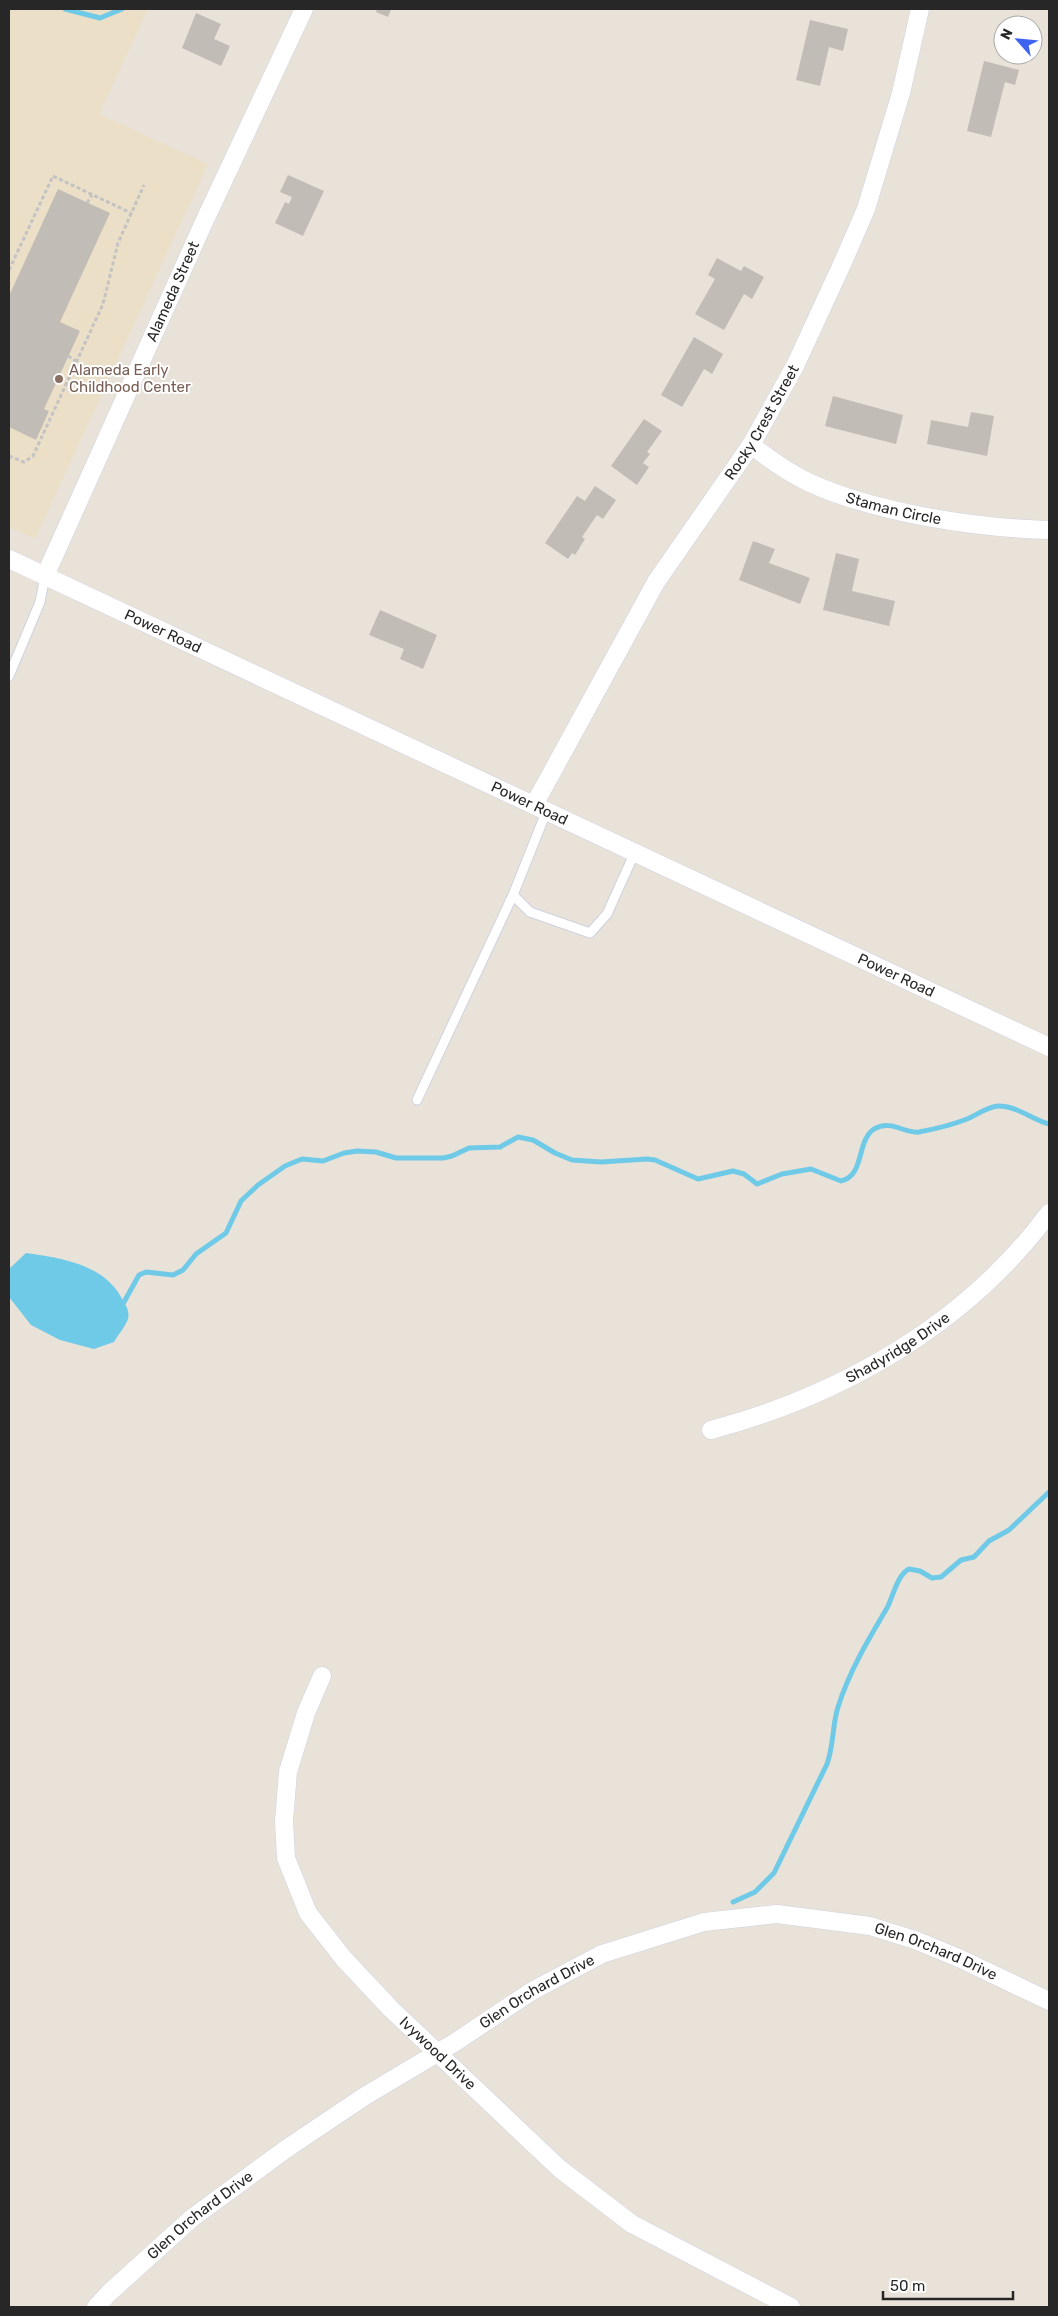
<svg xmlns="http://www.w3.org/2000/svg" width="1058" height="2316" viewBox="0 0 1058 2316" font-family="Rubik,sans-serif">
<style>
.education{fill:#ebdfc8}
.water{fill:#6fcae8}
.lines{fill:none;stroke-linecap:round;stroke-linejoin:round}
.stream{stroke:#6fcae8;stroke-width:5}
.building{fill:#c1bcb5}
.lane-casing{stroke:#ced2e0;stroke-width:11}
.street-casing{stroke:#ced2e0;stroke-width:19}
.path{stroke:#c3c3c3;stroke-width:3;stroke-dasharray:4 2.5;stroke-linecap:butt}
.lane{stroke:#fff;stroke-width:9}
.street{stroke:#fff;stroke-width:18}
.education-dot{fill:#8d6e63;stroke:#fff;stroke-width:2}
.labels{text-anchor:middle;stroke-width:4;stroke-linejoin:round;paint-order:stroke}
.street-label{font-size:15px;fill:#272727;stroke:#fff}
.education-label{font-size:15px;fill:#785e54;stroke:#fff;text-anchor:start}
</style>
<rect width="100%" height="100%" fill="#e9e2d9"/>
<path class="education" d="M9 9H148L99 114 208 164 35 539 9 527Z"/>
<path class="water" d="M26 1253C61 1258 103 1264 121 1297 125 1304 130 1310 128 1319 125 1327 118 1335 114 1342L94 1349 60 1340 31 1325 9 1297V1269Z"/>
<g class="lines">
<path class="stream" d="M65 9 100 18 122 9
M119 1303 124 1302 139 1275 146 1272 173 1275 183 1270 196 1254 226 1233 241 1201 258 1185 285 1166 302 1159 323 1161 344 1153 357 1151 376 1152 396 1158H443L452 1156 469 1148 500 1147 518 1137 533 1140 555 1153 572 1160 601 1162 647 1159 655 1160 698 1179 733 1171 744 1174 757 1184 782 1174 811 1169 841 1181C865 1176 856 1141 874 1129 891 1119 905 1134 919 1132 935 1129 952 1125 967 1119 977 1115 988 1106 999 1106 1017 1106 1033 1120 1049 1124
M733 1902 755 1892 774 1873 827 1764C834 1745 832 1726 838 1707 849 1672 868 1640 887 1608 893 1597 897 1575 909 1569L920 1571 932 1578 941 1577 961 1560 974 1557 989 1541 1009 1530 1049 1492"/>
</g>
<path class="building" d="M377 9H391L388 17 376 12Z
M196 13 221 24 214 39 230 46 221 66 182 48Z
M810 20 848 29 843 51 829 47 820 86 796 80Z
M984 61 1019 70 1015 85 1005 82 991 137 967 131Z
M288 175 324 191 303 236 275 223 285 202 289 204 292 197 280 192Z
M58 189 110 213 60 322 80 331 44 409 49 411 36 440 9 427V296Z
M717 258 741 271 744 266 764 277 752 299 744 294 724 330 695 314 715 279 708 275Z
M694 337 723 354 712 374 704 369 682 407 661 395Z
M833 396 903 415 896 444 825 426Z
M971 412 994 416 987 456 927 444 931 420 968 427Z
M644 419 662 431 647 452 650 454 643 463 649 467 637 485 611 466Z
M595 486 616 500 603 519 597 515 582 537 585 539 575 555 572 553 568 559 545 543 577 496 585 501Z
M753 541 775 549 769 563 810 578 800 604 739 580Z
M836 553 859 559 852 591 895 601 889 626 823 610Z
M380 610 437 635 423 669 400 659 404 649 369 635Z"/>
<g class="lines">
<defs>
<path id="lane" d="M9 676 40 602 45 576
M547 810 513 895 530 912 590 933 607 914 635 852
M417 1100 513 895"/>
<g id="street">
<path id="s1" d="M751 445C769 459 787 472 808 482 875 513 976 528 1049 530"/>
<path id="s2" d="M9 559 1049 1047"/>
<path id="s3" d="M45 576 204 222 304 9"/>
<path id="s4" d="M534 805 656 582 751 445 795 366 843 262 866 209 901 93 920 9"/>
<path id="s5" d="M711 1430C842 1395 967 1324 1049 1213"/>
<path id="s6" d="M322 1676 306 1713 288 1772 284 1821 286 1858 308 1913 344 1959 391 2009 560 2169 632 2224 791 2307"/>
<path id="s7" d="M96 2307 109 2293 192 2218 286 2149 365 2096 454 2043 532 1991 602 1954 704 1922 777 1914 870 1926 915 1940 961 1959 1049 2001"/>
</g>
</defs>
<use href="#lane" class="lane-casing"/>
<use href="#street" class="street-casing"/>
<path class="path" d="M87 203 92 195
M9 270 53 176 131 213
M68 356 76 361
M9 456 24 462 33 456 103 304 118 243 144 185"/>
<use href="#lane" class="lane"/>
<use href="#street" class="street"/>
</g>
<circle class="education-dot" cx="59" cy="379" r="5"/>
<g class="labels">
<g class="street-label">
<text dy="5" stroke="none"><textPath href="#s3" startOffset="312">Alameda Street</textPath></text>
<text dy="5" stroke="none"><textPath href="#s4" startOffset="446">Rocky Crest Street</textPath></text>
<text dy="5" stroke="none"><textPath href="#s1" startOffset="158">Staman Circle</textPath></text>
<text dy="5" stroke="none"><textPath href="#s2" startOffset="170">Power Road</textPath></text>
<text dy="5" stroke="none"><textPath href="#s2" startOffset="575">Power Road</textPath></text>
<text dy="5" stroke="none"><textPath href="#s2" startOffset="980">Power Road</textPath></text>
<text dy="5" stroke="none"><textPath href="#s5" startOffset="205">Shadyridge Drive</textPath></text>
<text dy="5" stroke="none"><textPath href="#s7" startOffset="964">Glen Orchard Drive</textPath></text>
<text dy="5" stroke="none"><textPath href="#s7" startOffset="544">Glen Orchard Drive</textPath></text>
<text dy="5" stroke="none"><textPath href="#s6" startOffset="439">Ivywood Drive</textPath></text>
<text dy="5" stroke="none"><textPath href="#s7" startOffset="139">Glen Orchard Drive</textPath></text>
</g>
<g class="education-label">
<text x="69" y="375">Alameda Early<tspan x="69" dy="17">Childhood Center</tspan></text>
</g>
</g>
<rect width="1058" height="2316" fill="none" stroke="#272727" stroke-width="20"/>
<g transform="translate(1018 40) rotate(297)"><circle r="24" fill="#ffffff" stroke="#a9a9a9"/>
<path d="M0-4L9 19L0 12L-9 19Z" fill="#3e63f1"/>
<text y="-8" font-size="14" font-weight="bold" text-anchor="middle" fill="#272727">N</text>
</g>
<path d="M883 2291v8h130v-8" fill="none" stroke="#272727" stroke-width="2.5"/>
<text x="890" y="2291" font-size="15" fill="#272727" stroke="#ffffff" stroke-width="4" paint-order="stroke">50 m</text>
</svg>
